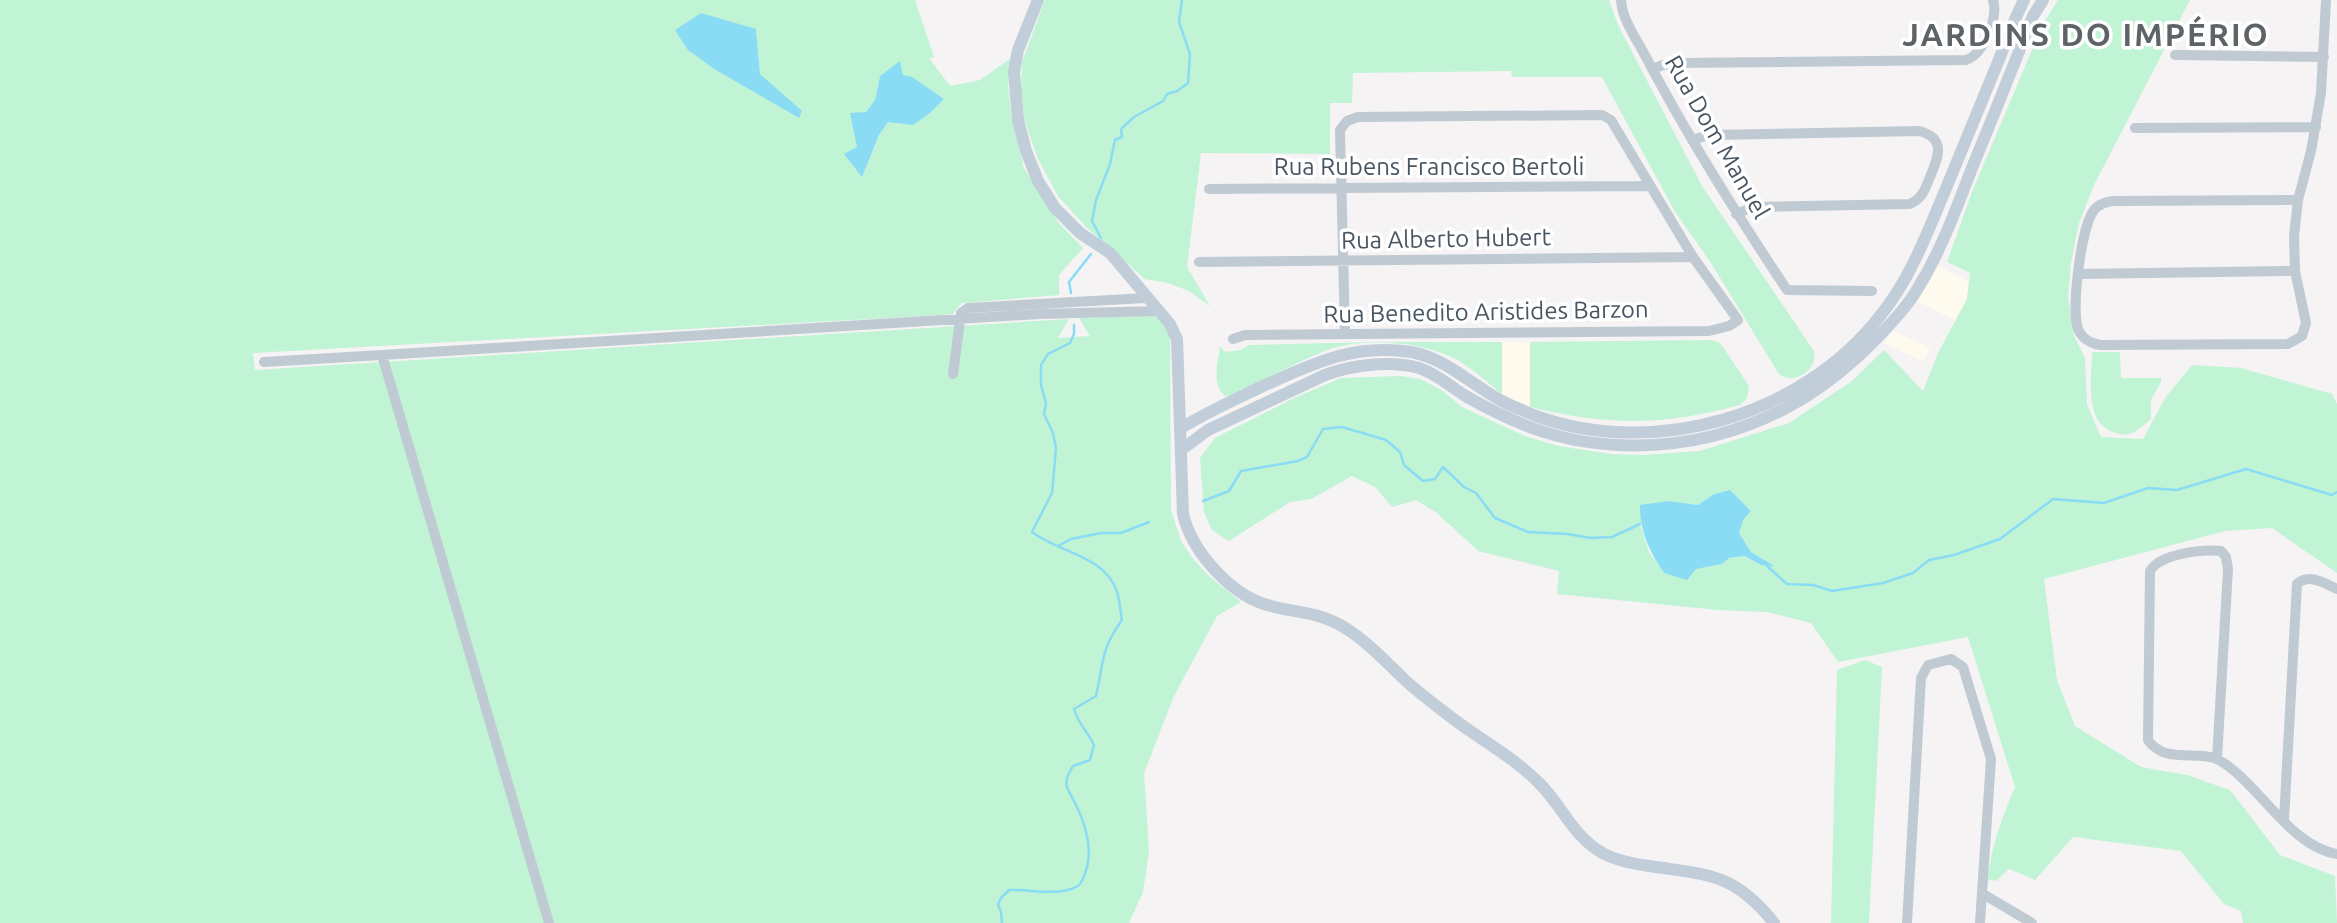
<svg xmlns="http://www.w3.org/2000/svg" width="2337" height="923" viewBox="0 0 2337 923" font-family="Ubuntu,sans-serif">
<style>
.commercial{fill:#fefaee}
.green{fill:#c0f4d5;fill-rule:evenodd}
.water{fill:#8adbf4}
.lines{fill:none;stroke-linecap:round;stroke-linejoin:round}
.stream{stroke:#8adbf4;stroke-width:2.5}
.street{stroke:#c0cad3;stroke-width:10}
.secondary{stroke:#c2cdda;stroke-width:12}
.labels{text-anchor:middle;stroke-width:7;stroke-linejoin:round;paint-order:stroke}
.street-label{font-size:24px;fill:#485562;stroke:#fff}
.district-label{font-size:32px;font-weight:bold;letter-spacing:2px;fill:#5e6368;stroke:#fff}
</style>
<rect width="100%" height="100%" fill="#f5f3f3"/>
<path class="commercial" d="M1936 264 1969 282 1967 300 1956 321 1917 301Z
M1894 331 1930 348 1924 362 1884 343Z
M1502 342H1530V407L1502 394Z"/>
<path class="green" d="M0 0H915L934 57 929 58 950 86 980 80 1011 58 1008 85 1011 114 1024 168 1058 222 1083 248 1059 275V295L962 303 953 314 942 315 253 353 255 370 1069 319 1058 338 1090 336 1079 318 1155 316 1165 325 1170 335 1171 510 1181 541 1193 559 1210 577 1241 602 1217 616 1174 696 1144 773 1149 852 1143 892 1129 923H0ZM756 29 760 74 799 118 714 69 688 50ZM900 62 903 75 943 100 930 113 888 122 879 135 862 177 845 154 857 147 865 113 875 100 880 76Z
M1045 0H1609L1618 25 1702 186 1814 351C1818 370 1795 386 1779 374L1711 263 1674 210 1602 77H1512L1511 71 1353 73 1352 103H1330V154L1201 153 1187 267 1210 306 1189 291 1168 283 1145 279 1087 228 1058 196 1038 159 1024 119 1021 88 1022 62Z
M2058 0H2190L2094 185 2079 223 2071 263 2068 297 2074 336 2085 358 2087 404 2101 437 2143 439 2165 398 2192 365 2241 368 2332 394 2337 404V573L2272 528 2225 531 2044 579 2057 680 2075 726 2141 767 2187 775 2230 790 2280 855 2335 876 2337 923H2243L2241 911 2224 904 2181 851 2073 837 2035 880 2009 869 1996 881 1988 879C1991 846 2002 818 2015 787L1968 637 1838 662 1811 623 1767 612 1718 610 1557 594 1559 571 1478 551 1437 513 1416 500 1392 507 1375 487 1352 476 1311 499 1290 502 1229 541 1212 530 1204 512 1200 458 1215 438 1292 399 1341 378 1400 376 1420 379 1443 391 1462 407 1525 436 1558 446 1611 454 1644 455 1700 451 1789 423 1852 381 1884 350 1923 391 1938 353 1967 299 1970 273 1947 262 1972 192 2043 24ZM1730 490 1751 511 1743 520 1739 533 1751 552 1773 566 1756 563 1745 556 1729 558 1713 566 1664 573 1649 552 1640 524 1669 501 1698 505 1714 494Z
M1710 340 1718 342 1723 347 1749 386 1747 398 1740 405C1662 426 1609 426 1530 407V342Z
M1376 342H1502V394C1488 383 1474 370 1459 361 1425 341 1364 337 1327 350 1296 362 1265 380 1235 395L1225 396C1211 384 1218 363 1220 346L1225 352 1240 350 1249 345Z
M2092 352H2120L2121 378H2161V382L2151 400V419C2138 430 2130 439 2113 432 2083 421 2092 376 2092 352Z
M1865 660 1882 667 1869 923H1831L1837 670Z"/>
<path class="water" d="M701 13 756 29 760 74 802 111 799 118 714 69 688 50 675 30Z
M900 61 903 75 912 77 944 99 930 113 913 125 888 122 879 135 862 177 844 154 857 147 850 113 866 112 875 100 880 76Z
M1730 490 1751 511 1743 520 1739 533 1751 552 1774 566C1762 568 1754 561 1745 556L1729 558 1722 564 1696 569 1687 580 1664 573C1649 551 1640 532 1640 505L1669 501 1698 505 1714 494Z"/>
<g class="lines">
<path class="stream" d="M1101 238 1092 221 1096 200 1110 164 1115 140 1122 137 1121 129 1134 117 1163 101 1167 94 1177 91 1188 83 1190 54 1179 22 1182 0
M1071 293 1069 282 1091 254
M1203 501 1229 491 1241 471 1298 461 1307 457 1323 429 1342 427 1386 440 1400 452 1404 465 1423 481 1435 479 1443 467 1464 487 1476 493 1495 518 1528 532 1567 534 1591 538 1612 537 1640 524
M1058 546 1071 539 1101 533H1121L1149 522
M1768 567 1787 584 1813 585 1832 591 1883 583 1913 573 1929 560 1954 555 2000 539 2053 499 2104 503 2148 488 2177 490 2246 469 2332 495 2337 492
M1002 923 1001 912 998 905 1001 898 1009 890C1031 889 1053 896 1074 888 1080 886 1082 881 1084 876 1094 853 1087 828 1077 807 1074 800 1069 793 1067 787 1065 779 1069 773 1073 766L1090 760 1094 745C1088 732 1078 724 1074 709L1096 696C1104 661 1100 651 1122 620 1120 611 1120 601 1117 592 1105 555 1059 553 1032 532L1052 493 1056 448 1053 433 1044 414 1046 403 1041 385V365L1048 354 1070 343 1074 334V325"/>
<path class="street" d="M1621 0C1622 20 1638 41 1647 59 1689 139 1737 215 1787 290L1872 291
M2175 55 2324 57
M1653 69 1663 65 1678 63 1966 60C1984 54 1999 17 1993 0
M2135 128 2316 127
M1692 140 1709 135 1919 131C1947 138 1938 158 1930 177 1925 189 1923 198 1910 204L1753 207 1736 214
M1209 189 1649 186
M2298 200 2113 201C2105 202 2099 204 2094 210 2081 227 2071 309 2078 329 2082 339 2090 343 2100 345L2288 344 2302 336 2306 323 2295 271 2294 236 2298 200 2311 151 2321 93 2326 0
M1199 262 1693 257
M2078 274 2295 271
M1233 339 1245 335 1709 331 1729 326 1738 320 1693 257 1611 120 1602 115 1358 117 1347 121 1340 130 1345 334
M264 362 382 355
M953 374 961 313 968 308 1146 298
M2217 759 2228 569 2226 557 2221 551C2201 549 2160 554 2150 571L2148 740C2165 765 2199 749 2219 760 2260 784 2289 846 2337 854
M2284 820 2297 584C2309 573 2324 583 2337 589
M1983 894 2032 923
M549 923 382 355 1039 314 1160 311
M1907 923 1921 678 1928 665 1951 659 1963 667 1991 759 1980 923"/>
<path class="secondary" d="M1038 0 1018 50 1014 72 1018 120 1026 151 1038 181 1055 208 1080 233 1110 253 1170 324 1177 339 1183 514C1192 552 1232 597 1271 606 1302 614 1322 612 1350 631 1371 645 1388 664 1406 681 1419 693 1433 703 1447 714 1477 738 1513 756 1540 784 1563 807 1573 837 1604 854 1618 861 1634 864 1649 866 1709 875 1734 873 1774 923
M1181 428C1207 412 1234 400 1261 387 1312 364 1353 343 1411 352 1445 358 1471 384 1500 400 1511 406 1524 411 1536 416 1655 459 1802 416 1880 316 1911 278 1928 231 1947 186 1964 145 1981 103 1998 62 2006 41 2014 20 2024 0
M1181 450 1208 430 1325 375C1352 365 1390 360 1419 368 1435 373 1450 386 1464 395 1486 408 1511 420 1535 429 1591 449 1656 450 1713 436 1779 419 1831 386 1878 337 1892 322 1907 307 1918 288 1941 251 1956 209 1972 168 1993 117 2013 67 2033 16L2043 0"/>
</g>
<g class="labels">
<g class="street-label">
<text transform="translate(1717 137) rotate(60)" y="8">Rua Dom Manuel</text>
<text x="1429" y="175">Rua Rubens Francisco Bertoli</text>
<text transform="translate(1446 239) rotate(-1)" y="8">Rua Alberto Hubert</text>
<text transform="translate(1486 312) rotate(-1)" y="8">Rua Benedito Aristides Barzon</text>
</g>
<g class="district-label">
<text x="2086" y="46">JARDINS DO IMPÉRIO</text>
</g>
</g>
</svg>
